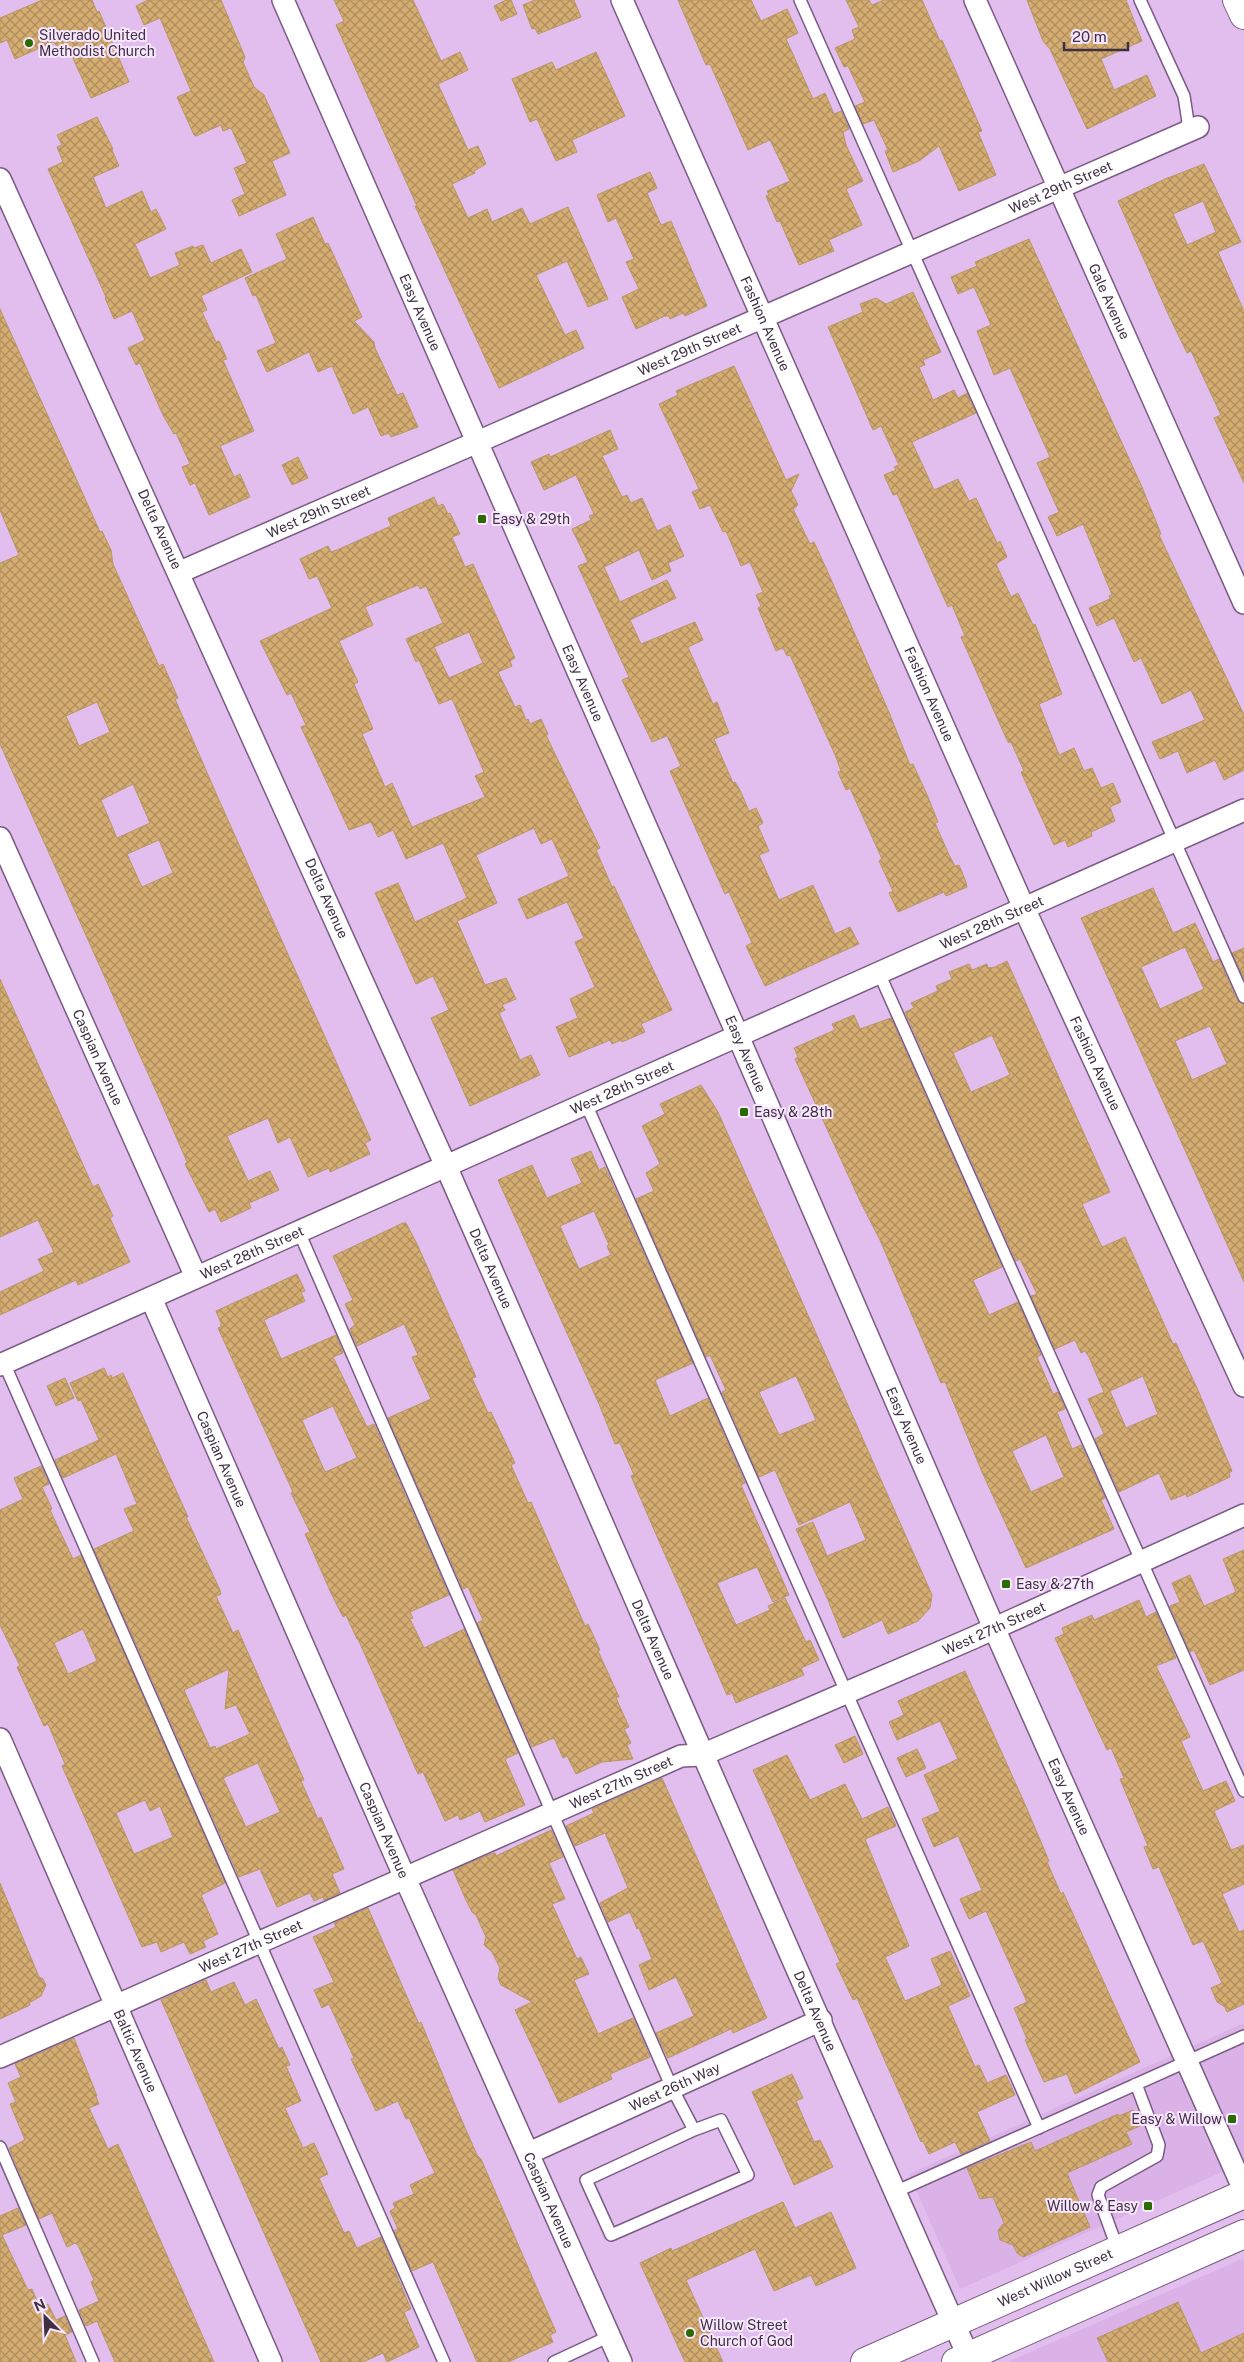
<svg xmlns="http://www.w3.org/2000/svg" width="1244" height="2362" viewBox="0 0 1244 2362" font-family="'Public Sans',sans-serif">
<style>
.built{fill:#dab2e8}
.building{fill:url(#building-cross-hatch);stroke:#b79767;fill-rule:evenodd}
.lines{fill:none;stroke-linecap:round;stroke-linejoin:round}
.service-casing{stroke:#7b5b85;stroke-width:14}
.minor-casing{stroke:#7b5b85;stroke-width:24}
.primary-casing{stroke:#7b5b85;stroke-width:30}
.motorway-casing{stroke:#7b5b85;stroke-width:30}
.service{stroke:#fff;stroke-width:11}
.minor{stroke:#fff;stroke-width:21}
.primary{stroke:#fff;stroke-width:28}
.motorway{stroke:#fff;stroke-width:28}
.poi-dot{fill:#2a6b00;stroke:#f8e6fe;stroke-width:2}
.labels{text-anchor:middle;stroke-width:4;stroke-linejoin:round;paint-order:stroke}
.poi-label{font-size:14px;fill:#3e3042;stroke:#f8e6fe;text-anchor:start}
.street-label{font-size:14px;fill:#3e3042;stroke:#f8e6fe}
</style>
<defs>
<pattern id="building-cross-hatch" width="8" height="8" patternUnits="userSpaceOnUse" patternTransform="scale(1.25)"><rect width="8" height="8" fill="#d5ad71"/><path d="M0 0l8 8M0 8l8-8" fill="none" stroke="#ae8d5e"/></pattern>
</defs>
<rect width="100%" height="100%" fill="#e1beed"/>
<path class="built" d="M1244 2023V2162L960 2289 909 2174Z
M1244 2258V2362H1010V2361Z"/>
<path class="building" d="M42 0H92L97 12 99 11 129 82 91 98 66 43 58 47 53 42 15 59 7 40 0 43V18Z
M148 0H221L245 57 243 62 254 87 264 95 290 153 272 161 286 195 239 216 232 200 245 194 234 168 247 163 231 128 223 131 221 125 196 136 194 135 177 97 191 91 160 18 144 25 136 6Z
M334 0H413L441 61 460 52 468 70 438 84 468 150 478 146 486 164 474 171 475 173 452 184 468 218 487 209 492 222 522 208 530 224 568 207 608 299 588 307 567 261 536 275 565 335 576 330 584 348 499 388 415 206H417L336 25 344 21Z
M506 0H511L517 14 501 21 494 6Z
M535 0H574L581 17 538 34 535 28 532 29 523 5Z
M678 0H751L761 21 787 9 798 33 786 39 813 99 825 93 834 114 841 111 849 129 843 132 846 145 863 181 846 189 862 225 829 240 834 251 799 265 780 221 777 222 766 196 769 195 767 191 790 181 770 140 748 150 710 64 706 65Z
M846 0H869L872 5 884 0H922L940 41 942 40 982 131 978 132 996 175 959 191 939 146 919 161 893 172 885 151 888 150 874 120 863 124 855 106 865 102 848 66 844 67 835 48 855 39 852 30 859 27Z
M1027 0H1126L1142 41 1101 59 1114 90 1147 75 1156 96 1087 129 1050 49 1043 41Z
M596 52 625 116 572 140 577 152 556 161 537 119 530 122 512 79 552 62 556 70Z
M97 117 113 149 112 150 119 166 93 177 106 208 142 191 151 212 156 209 166 229 135 244 150 278 180 265 175 253 193 246 194 248 203 245 211 263 241 249 252 272 201 296 207 310 202 312 216 342 219 341 227 359 223 360 254 431 220 446 234 477 240 474 250 497 209 515 195 483 190 485 182 467 190 464 176 433 174 434 163 415 140 363 136 365 128 348 145 340 132 311 114 319 105 298 106 297 48 169 63 162 57 147 62 145 57 135Z
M1204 164 1241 242 1218 252 1244 311V483L1214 418 1221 415 1191 351 1187 353 1169 316 1118 201 1165 179ZM1203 201 1216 232 1187 245 1173 214Z
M650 172 657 188 647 193 661 225 671 221 707 306 685 316 683 313 670 319 669 316H665L636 329 622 297 639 289 626 262 634 259 616 218 608 222 597 195Z
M313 217 325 244 328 243 362 317 354 321 374 342 375 348 397 395 403 393 418 427 391 437 389 433 381 436 368 407 353 414 332 366 318 372 309 352 267 372 257 351 276 343 256 295 253 296 245 278 287 259 276 234Z
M1029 239 1142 487 1161 534 1159 535 1244 715V770L1224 780 1215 760 1187 773 1178 751 1160 759 1152 742 1205 720 1191 690 1162 704 1141 658 1134 662 1114 618 1097 626 1089 608 1110 599 1109 596 1112 595 1083 524 1057 536 1048 517 1059 512 1037 463 1050 457 1010 368 994 375 977 331 991 325 974 287 958 294 951 277 977 266 975 262Z
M913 292 941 352 923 360 925 365 919 367 933 400 954 390 958 398 967 393 976 413 912 442 934 490 958 479 969 501 976 498 997 543 1000 541 1007 557 996 564 1011 597 1018 593 1033 625 1035 624 1062 694 1039 704 1059 755 1074 748 1084 771 1092 768 1101 788 1113 783 1121 802 1110 807 1115 821 1091 832 1092 836 1068 847 1065 840 1054 845 1021 772 1024 771 1011 742 1009 743 1007 740 961 637 965 636 952 605 948 607 897 494 893 495 884 475 896 470 894 467 899 465 881 426 873 430 828 327 863 312 860 304 876 298 886 304Z
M0 309 100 532 102 531 111 550 113 564 159 666 163 664 178 698 175 699 215 791 371 1140 365 1143 370 1154 330 1172 329 1168 308 1177 290 1137 278 1143 268 1118 227 1136 248 1181 270 1171 279 1190 249 1203 251 1208 221 1222 215 1209 209 1212 185 1164 187 1162 164 1109 0 744V563L19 555 0 510ZM97 702 110 732 79 746 66 716ZM133 784 150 823 117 838 101 800ZM159 840 173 873 142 887 127 854Z
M734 366 786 480 799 474 791 491 798 505 793 509 810 544 814 542 830 577 888 710 910 765 913 764 928 797 938 822 935 823 949 855 955 866 959 865 966 882 967 887 946 896 944 892 898 912 889 893 893 891 879 861 882 859 850 788 846 790 838 772 841 771 836 757 790 655 787 656 783 648 776 651 758 608 761 606 756 595 763 592 750 562 741 566 726 531 723 532 710 505 700 509 692 492 699 489 659 404 678 395 676 391Z
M610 430 618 449 602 456 622 497 627 495 631 503 642 498 657 531 670 525 684 556 668 563 671 571 652 580 639 550 604 567 620 602 667 580 676 598 630 620 641 644 695 622 703 640 688 647 713 704 717 702 729 733 714 739 733 783 735 782 740 790 749 811 756 808 763 823 758 826 769 851 759 855 779 900 813 885 835 934 850 927 859 944 765 986 746 946 752 943 729 892 725 894 716 874 670 771 681 766 667 736 652 742 622 680 629 677 578 566 588 562 572 529 591 520 589 516 594 514 576 475 544 490 531 462 549 454 550 457Z
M298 457 308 478 292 485 282 465Z
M434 497 438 506 443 504 448 514 450 513 460 534 452 537 465 567 473 564 515 658 510 661 512 666 498 672 515 707 520 705 526 720 528 719 530 724 541 719 548 734 546 735 600 848 596 850 612 887 614 886 672 1010 641 1024 645 1032 622 1042 621 1040 612 1044 610 1040 569 1057 556 1027 578 1018 570 999 595 987 575 942 584 938 567 902 527 919 518 899 569 876 552 839 541 844 534 828 476 855 497 903 457 921 485 985 506 978 516 999 502 1005 505 1010 499 1013 520 1060 531 1055 540 1075 470 1106 431 1018 449 1010 433 976 416 984 375 893 398 883 415 922 467 898 443 843 406 859 393 830 378 837 371 822 349 830 301 727 306 725 291 693 287 695 260 641 332 608 317 576 309 579 300 559 328 546 331 552 337 550 391 526 388 518ZM418 585 420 589 426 586 443 623 406 639 416 662 419 660 439 704 452 699 484 772 475 776 485 797 412 827 392 783 385 787 362 734 373 729 354 684 358 682 339 641 373 625 365 607ZM469 632 483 663 449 678 434 647Z
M1153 888 1173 933 1195 923 1213 962 1219 959 1237 1000 1244 1004V1282L1081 918ZM1185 947 1204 989 1160 1009 1141 967ZM1210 1026 1227 1064 1192 1080 1175 1041Z
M1244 948V979L1232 953Z
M1007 961 1110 1192 1082 1204 1102 1247 1125 1237 1173 1344 1176 1343 1197 1388 1232 1471 1229 1473 1230 1477 1187 1497 1186 1494 1171 1500 1159 1473 1119 1492 1095 1439 1104 1434 1088 1399 1104 1392 1089 1357 1085 1351 1081 1353 1075 1340 1055 1349 1031 1296 1037 1294 1020 1259 1016 1261 905 1012 914 1008 911 1003 938 991 936 986 952 979 949 972 969 964 972 970 987 964 988 968 995 967ZM992 1035 1010 1075 971 1092 953 1053ZM1143 1376 1158 1414 1126 1428 1110 1391Z
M0 979 93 1187 98 1184 113 1216 110 1218 130 1262 78 1285 76 1280 0 1315V1292L44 1271 38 1259 54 1252 38 1220 0 1237Z
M854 1015 860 1029 891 1018 1002 1267 973 1280 989 1315 1018 1302 1041 1355 1037 1357 1053 1394 1058 1392 1065 1409 1057 1412 1072 1449 1081 1445 1105 1498 1101 1500 1114 1529 1026 1568 982 1472 945 1382 941 1383 880 1240 860 1201 795 1059 798 1057 794 1048 835 1030 832 1024ZM1046 1435 1064 1477 1031 1492 1012 1451Z
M701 1085 718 1112 932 1595 930 1608 918 1621 888 1634 882 1620 843 1638 828 1600 796 1529 813 1522 827 1556 866 1540 850 1502 799 1525 775 1470 759 1477 722 1392 726 1390 710 1355 706 1357 636 1199 654 1191 646 1173 660 1164 642 1126 665 1114 660 1104ZM796 1376 816 1420 779 1435 759 1392Z
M591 1151 599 1170 605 1167 693 1363 655 1380 670 1416 708 1398 745 1483 741 1485 789 1595 773 1602 757 1567 717 1583 736 1625 770 1610 768 1606 785 1598 806 1642 810 1640 819 1660 801 1668 804 1675 736 1703 732 1693 727 1695 655 1532 631 1476 634 1475 620 1443 615 1444 599 1404 498 1180 532 1165 547 1198 582 1183 571 1159ZM594 1211 609 1245 607 1246 611 1255 579 1269 560 1226Z
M403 1223H406L417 1244 463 1347 476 1377 472 1378 488 1413 491 1412 515 1463 511 1465 528 1503 531 1502 585 1626 588 1624 600 1650 598 1651 619 1697 616 1698 629 1727 624 1729 631 1743 627 1745 633 1759 602 1762 576 1774 567 1756 563 1758 554 1738 532 1747 477 1623 483 1620 468 1587 463 1589 388 1418 431 1399 412 1357 418 1355 404 1324 357 1346 350 1329 355 1325 345 1304 353 1300 333 1256Z
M297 1274 305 1291 301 1292 305 1301 264 1320 281 1359 336 1335 343 1353 333 1357 367 1427 374 1424 449 1595 410 1612 413 1618 410 1619 424 1648 464 1629 518 1753 505 1759 525 1805 485 1822 480 1811 460 1820 458 1815 445 1821 423 1772 418 1774 358 1639H357L346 1615 343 1617 331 1593 305 1534 310 1532 291 1493 293 1492 218 1328 221 1327V1323L216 1311ZM333 1406 357 1458 325 1472 302 1420Z
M104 1368 108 1377 111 1375 112 1378 123 1373 188 1517H186L220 1590 221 1594 216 1596 233 1633 238 1630 304 1780 301 1781 318 1819 321 1817 344 1869 332 1874 340 1893 324 1900 323 1897 314 1901 310 1893 277 1907 260 1869 239 1877 94 1549 134 1531 124 1509 137 1504 116 1454 63 1478 55 1460 99 1440 81 1400 78 1401 70 1383ZM229 1669 225 1709 236 1705 250 1734 216 1749 215 1746 210 1748 184 1690ZM258 1763 280 1812 246 1827 223 1778Z
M65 1378 74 1398 56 1406 47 1386Z
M41 1466 49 1484 42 1487 52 1509 50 1510 73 1559 81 1555 225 1883 201 1895 218 1934 203 1941 206 1947 190 1954 184 1942 161 1952 157 1942 142 1947 62 1766 65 1764 48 1724 44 1726 17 1667 20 1666 0 1625V1510L23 1499 14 1478ZM83 1629 97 1661 68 1674 54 1643ZM145 1800 150 1811 160 1806 173 1837 134 1854 116 1813Z
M1244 1550V1670L1210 1685 1194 1650 1190 1652 1170 1606 1180 1602 1172 1583 1190 1575 1204 1606 1236 1592 1223 1559Z
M1139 1600 1146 1617 1156 1612 1176 1658 1156 1666 1190 1737 1181 1741 1203 1791 1226 1781 1235 1801 1214 1811 1231 1850 1244 1845V1884L1222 1894 1239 1932 1244 1930V2004L1227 2012 1225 2007 1217 2002 1211 1988 1222 1983 1203 1941 1193 1945 1159 1867 1153 1869 1144 1847 1148 1846 1120 1779 1124 1778 1111 1748 1107 1750 1055 1638 1064 1634 1062 1628 1092 1615 1094 1620Z
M965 1671 1024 1802 1049 1861 1047 1862 1061 1894 1063 1892 1140 2062 1075 2094 1067 2074 1044 2082 1025 2040 1027 2039 1014 2008 1027 2002 986 1911 969 1919 960 1899 982 1890 958 1836 934 1847 922 1819 940 1811 924 1775 958 1759 940 1721 897 1740 889 1722 904 1715 898 1701Z
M855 1736 863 1754 844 1763 835 1745Z
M917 1749 926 1768 906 1777 897 1758Z
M787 1755 810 1800 845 1784 862 1819 888 1807 896 1826 865 1839 909 1946 885 1957 905 2001 942 1985 931 1959 950 1951 970 1996 948 2006 975 2067 979 2065 987 2083 1006 2075 1015 2095 977 2112 990 2141 961 2154 955 2142 929 2154 923 2141 921 2142 857 1998 853 2000 836 1964 840 1962 753 1770Z
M662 1778 767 2018 733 2033 731 2029 668 2058 656 2033 694 2016 676 1977 649 1990 639 1965 652 1959 639 1928 637 1929 630 1912 608 1922 600 1903 628 1888 605 1833 575 1846 566 1826 594 1813 592 1809Z
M551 1830 563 1857 549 1863 565 1899 552 1904 577 1959 581 1957 589 1974 574 1980 598 2034 633 2018 650 2057 610 2074 612 2079 559 2103 515 2010 532 2002 501 1985 498 1978 500 1968 492 1952 484 1945 486 1937 476 1915 472 1912 465 1898 453 1870 486 1856 495 1853 496 1856Z
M0 1883 39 1977 43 1979 46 1985 41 1996 29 2003 30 2005 0 2019Z
M368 1908 419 2024 421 2022 456 2107 477 2155 481 2159 556 2332 550 2335 553 2342 508 2362H477L433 2262 412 2271 394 2231 398 2229 390 2211 395 2208 393 2203 414 2194 410 2185 435 2173 409 2118 406 2119 398 2101 376 2111 351 2059 354 2058 329 2004 322 2008 314 1990 334 1982 313 1937 336 1927 334 1923Z
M206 1980 211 1992 234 1982 245 2005 256 1999 279 2049 282 2047 290 2065 286 2066 301 2101 285 2108 303 2148 314 2143 328 2174 319 2178 344 2233 349 2231 357 2248 381 2237 411 2309 404 2312 419 2347 387 2362 383 2353 363 2362H321L161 2000Z
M74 2038 97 2096 96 2097 99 2104 89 2108 108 2149 118 2144 214 2362H115L97 2321 86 2326 79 2310 99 2301 91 2282 94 2280 78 2245 75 2243 67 2247 52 2213 39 2219 9 2148 25 2140 10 2104 16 2102 8 2083 21 2077 15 2064Z
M792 2074 803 2098 796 2101 814 2142 820 2140 833 2167 794 2185 752 2092Z
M1133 2110 1140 2126 1126 2132 1132 2144 1067 2173 1090 2227 1023 2257 1017 2253 1013 2245 1000 2240 998 2230 1004 2223 993 2197 980 2199 967 2168 1031 2142 1035 2151 1118 2114 1119 2116Z
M783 2202 795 2228 831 2212 856 2268 816 2286 811 2275 774 2291 755 2249 686 2280 723 2362H685L640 2263 671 2248 672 2251Z
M18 2208 26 2225 2 2235 28 2290 32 2289 40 2308 48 2304 56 2320 65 2316 72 2332 65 2335 76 2362H0V2216Z
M1178 2302 1201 2353 1244 2333V2362H1108L1097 2338Z"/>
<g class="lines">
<defs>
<path id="service" d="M800 0 1244 997
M1140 0 1184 96 1188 122 1183 134
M879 973 1244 1791
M586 1104 1039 2128
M299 1232 672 2088 694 2130 721 2120 748 2175 611 2235 586 2180 694 2130
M4 1363 444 2362
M0 2147 93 2362
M895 2192 1244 2036
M1118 2250 1098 2195 1101 2187 1157 2156 1159 2145 1136 2084
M554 2362 610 2336"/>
<g id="minor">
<path id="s1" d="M283 0 738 1036 994 1628 1244 2190"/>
<path id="s2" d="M622 0 1024 908 1244 1386"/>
<path id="s3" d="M975 0 1244 603"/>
<path id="s4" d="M0 179C150 506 299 834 445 1164 621 1563 792 1964 971 2362"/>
<path id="s5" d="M180 572 1198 127"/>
<path id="s6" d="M0 838 196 1277"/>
<path id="s7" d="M151 1298 405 1878 621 2362"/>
<path id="s8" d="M0 1365 1244 810"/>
<path id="s9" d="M0 1739 271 2362"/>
<path id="s10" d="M0 2057 681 1756 702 1755 973 1638 1244 1515"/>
<path id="s11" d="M529 2153 821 2020"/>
</g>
<g id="primary">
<path id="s12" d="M865 2362 1244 2194"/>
<path d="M956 2362 1244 2234"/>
</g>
<path id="motorway" d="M1237 0 1244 15"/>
</defs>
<use href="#service" class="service-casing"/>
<use href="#minor" class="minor-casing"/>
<use href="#primary" class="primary-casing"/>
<use href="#motorway" class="motorway-casing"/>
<use href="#service" class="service"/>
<use href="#minor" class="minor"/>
<use href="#primary" class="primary"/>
<use href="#motorway" class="motorway"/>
</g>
<g class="poi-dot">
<circle cx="29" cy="43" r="5"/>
<rect x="477" y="514" width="10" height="10" rx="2.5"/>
<rect x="739" y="1107" width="10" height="10" rx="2.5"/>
<rect x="1001" y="1579" width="10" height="10" rx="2.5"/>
<rect x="1227" y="2114" width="10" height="10" rx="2.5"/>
<rect x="1143" y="2201" width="10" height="10" rx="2.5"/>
<circle cx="690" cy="2333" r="5"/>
</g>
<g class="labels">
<g class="poi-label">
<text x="39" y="40">Silverado United<tspan x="39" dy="16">Methodist Church</tspan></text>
<text x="492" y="524">Easy &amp; 29th</text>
<text x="754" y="1117">Easy &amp; 28th</text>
<text x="1016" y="1589">Easy &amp; 27th</text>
<text x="1222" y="2124" text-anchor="end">Easy &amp; Willow</text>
<text x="1138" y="2211" text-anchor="end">Willow &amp; Easy</text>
<text x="700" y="2330">Willow Street<tspan x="700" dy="16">Church of God</tspan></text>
</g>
<g class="street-label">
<text dy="5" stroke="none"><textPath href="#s5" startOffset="961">West 29th Street</textPath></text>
<text dy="5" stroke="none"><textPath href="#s3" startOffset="330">Gale Avenue</textPath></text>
<text dy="5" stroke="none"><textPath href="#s1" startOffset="341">Easy Avenue</textPath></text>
<text dy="5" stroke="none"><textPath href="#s2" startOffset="354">Fashion Avenue</textPath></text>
<text dy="5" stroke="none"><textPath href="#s5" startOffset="556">West 29th Street</textPath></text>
<text dy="5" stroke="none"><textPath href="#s5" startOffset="151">West 29th Street</textPath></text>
<text dy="5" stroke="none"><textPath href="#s4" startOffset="385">Delta Avenue</textPath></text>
<text dy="5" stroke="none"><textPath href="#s1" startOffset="746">Easy Avenue</textPath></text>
<text dy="5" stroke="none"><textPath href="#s2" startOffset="759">Fashion Avenue</textPath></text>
<text dy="5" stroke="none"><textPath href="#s4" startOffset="790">Delta Avenue</textPath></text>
<text dy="5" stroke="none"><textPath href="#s8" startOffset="1086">West 28th Street</textPath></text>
<text dy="5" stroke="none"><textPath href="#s1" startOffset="1151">Easy Avenue</textPath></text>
<text dy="5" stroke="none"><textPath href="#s6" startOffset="240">Caspian Avenue</textPath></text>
<text dy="5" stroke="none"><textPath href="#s2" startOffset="1164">Fashion Avenue</textPath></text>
<text dy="5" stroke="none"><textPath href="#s8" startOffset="681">West 28th Street</textPath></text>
<text dy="5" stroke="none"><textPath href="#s8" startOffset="276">West 28th Street</textPath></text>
<text dy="5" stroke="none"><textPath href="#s4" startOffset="1195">Delta Avenue</textPath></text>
<text dy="5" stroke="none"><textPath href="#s1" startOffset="1556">Easy Avenue</textPath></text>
<text dy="5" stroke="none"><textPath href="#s7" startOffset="176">Caspian Avenue</textPath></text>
<text dy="5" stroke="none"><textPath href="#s10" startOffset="1084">West 27th Street</textPath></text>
<text dy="5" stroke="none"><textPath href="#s4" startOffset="1600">Delta Avenue</textPath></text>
<text dy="5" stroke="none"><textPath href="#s10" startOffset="679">West 27th Street</textPath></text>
<text dy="5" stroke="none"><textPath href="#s1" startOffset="1961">Easy Avenue</textPath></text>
<text dy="5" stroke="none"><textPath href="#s7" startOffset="581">Caspian Avenue</textPath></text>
<text dy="5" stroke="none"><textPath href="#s10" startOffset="274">West 27th Street</textPath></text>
<text dy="5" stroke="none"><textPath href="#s4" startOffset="2005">Delta Avenue</textPath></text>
<text dy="5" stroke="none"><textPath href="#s9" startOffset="340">Baltic Avenue</textPath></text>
<text dy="5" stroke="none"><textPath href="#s11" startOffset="160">West 26th Way</textPath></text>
<text dy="5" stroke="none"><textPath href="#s7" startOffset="986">Caspian Avenue</textPath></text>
<text dy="5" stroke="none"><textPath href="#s12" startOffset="208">West Willow Street</textPath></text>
</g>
</g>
<g transform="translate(45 2317) rotate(336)" stroke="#f8e6fe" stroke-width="4" paint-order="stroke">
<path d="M0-4L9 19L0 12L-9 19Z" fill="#3e3042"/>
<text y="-8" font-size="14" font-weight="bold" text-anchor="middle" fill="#3e3042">N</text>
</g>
<path d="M1064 42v8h64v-8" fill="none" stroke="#3e3042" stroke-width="2.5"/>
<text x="1072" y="42" font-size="15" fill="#3e3042" stroke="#f8e6fe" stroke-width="4" paint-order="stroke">20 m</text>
</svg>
